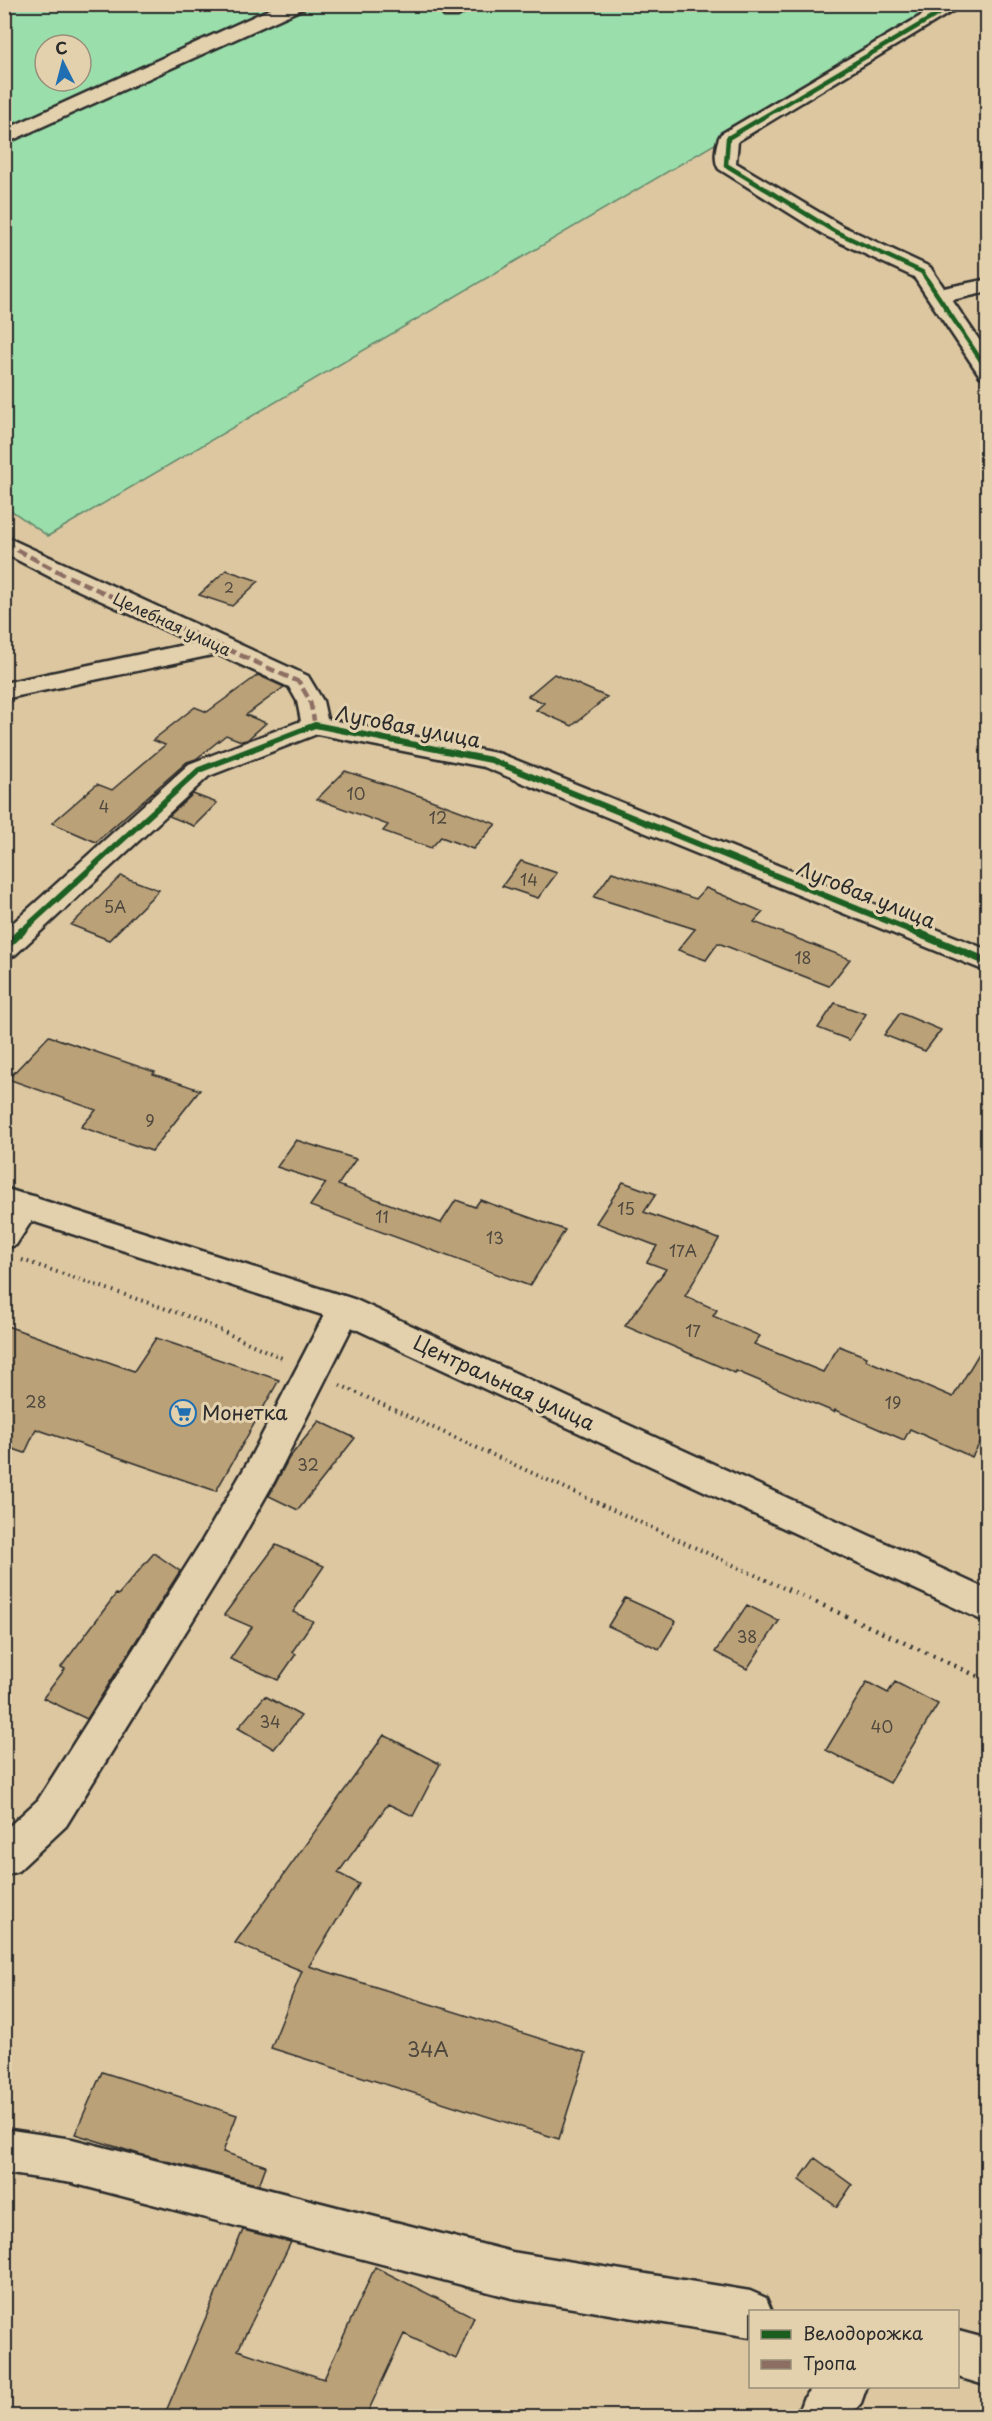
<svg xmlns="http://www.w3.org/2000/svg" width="992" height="2421" viewBox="0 0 992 2421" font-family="'Playpen Sans',sans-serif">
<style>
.green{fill:#9adfab;stroke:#62856b;stroke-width:1.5;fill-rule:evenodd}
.building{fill:#baa178;stroke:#2b2b2b;stroke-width:1.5}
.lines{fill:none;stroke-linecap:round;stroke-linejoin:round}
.minor-casing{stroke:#2b2b2b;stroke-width:5}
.major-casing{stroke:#2b2b2b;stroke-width:5}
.path-far1{stroke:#2b2b2b;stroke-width:4;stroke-dasharray:1.5 4.5;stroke-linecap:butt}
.path{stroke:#2b2b2b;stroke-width:4.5;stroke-dasharray:2 6;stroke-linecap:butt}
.minor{fill:#e3d1ae;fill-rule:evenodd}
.major{fill:#e3d1ae;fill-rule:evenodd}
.quiet-far1{stroke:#8d6e63;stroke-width:4.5;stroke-dasharray:10 4.5;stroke-linecap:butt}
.quiet{stroke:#8d6e63;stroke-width:8;stroke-dasharray:15 8;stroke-linecap:butt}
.cycleway-far2-casing{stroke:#e3d1ae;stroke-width:7}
.cycleway-far1-casing{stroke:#e3d1ae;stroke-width:9}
.cycleway-casing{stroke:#e3d1ae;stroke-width:11}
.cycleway-far2{stroke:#1b5e20;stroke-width:4.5}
.cycleway-far1{stroke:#1b5e20;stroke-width:6}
.cycleway{stroke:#1b5e20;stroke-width:8}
.labels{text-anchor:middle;stroke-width:6;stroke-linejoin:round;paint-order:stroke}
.far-number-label{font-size:14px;fill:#4f483e}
.far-street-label{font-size:16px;fill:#2b2b2b;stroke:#e3d1ae}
.number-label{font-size:16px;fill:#4f483e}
.street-label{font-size:20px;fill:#2b2b2b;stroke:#e3d1ae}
.poi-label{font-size:20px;fill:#2b2b2b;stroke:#e3d1ae;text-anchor:start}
.near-number-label{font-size:20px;fill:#4f483e}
</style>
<rect width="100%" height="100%" fill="#dcc7a1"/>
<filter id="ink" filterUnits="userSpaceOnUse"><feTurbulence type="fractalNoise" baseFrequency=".0167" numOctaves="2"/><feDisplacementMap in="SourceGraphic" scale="12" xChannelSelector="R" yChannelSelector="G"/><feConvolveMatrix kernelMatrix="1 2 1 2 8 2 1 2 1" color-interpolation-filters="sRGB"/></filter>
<g filter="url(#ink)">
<path class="green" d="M5 5H951L48 536 5 506ZM45 45H81V81H45Z"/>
<path class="building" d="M226 570 259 581 232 606 199 595Z
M554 674 607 697 572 726 536 710 544 703 528 696Z
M258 675 284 687 246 715 266 723 247 740 241 741 226 735 196 759 187 762 96 842 52 823 97 784 112 790 165 745 153 740 195 707 207 712Z
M345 771 420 796 496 824 473 849 441 837 431 848 383 831 388 825 317 799Z
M193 794 217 803 194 826 169 816Z
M521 861 557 873 538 898 502 886Z
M612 872 696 899 706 888 763 912 754 922 850 959 829 986 718 943 706 960 678 950 695 929 594 897Z
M121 876 159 890 109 940 71 925Z
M835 1003 866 1014 849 1040 818 1028Z
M900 1013 941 1030 925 1051 884 1035Z
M49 1036 155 1072 153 1074 200 1090 152 1151 81 1127 96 1110 8 1079Z
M296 1140 356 1159 338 1185 441 1223 456 1200 475 1207 480 1200 565 1230 530 1286 310 1206 326 1183 277 1167Z
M623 1182 656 1194 644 1212 719 1239 685 1296 717 1310 713 1316 760 1336 754 1344 823 1372 839 1346 867 1357 866 1360 953 1397 987 1340V1430L972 1457 910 1429 904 1440 835 1410 834 1412 736 1371 735 1373 625 1326 666 1269 647 1262 657 1246 596 1223Z
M4 1325 134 1371 156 1338 279 1380 216 1491 36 1429 25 1453 4 1446Z
M319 1421 355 1438 298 1510 269 1496 289 1458Z
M276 1545 324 1566 293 1612 313 1621 292 1652 296 1654 278 1680 230 1659 252 1627 224 1615Z
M154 1553 180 1571 87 1719 43 1698 65 1669 61 1667 116 1594 118 1595Z
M625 1598 676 1621 659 1649 608 1626Z
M747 1605 779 1621 747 1669 715 1652Z
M867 1682 888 1693 895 1682 938 1704 890 1783 826 1750Z
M265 1696 301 1716 274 1749 238 1728Z
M384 1735 440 1764 413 1816 388 1804 338 1873 359 1884 309 1966 586 2053 559 2139 271 2048 302 1971 235 1943Z
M102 2072 237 2115 223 2152 266 2166 259 2185 139 2154 75 2134Z
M815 2158 852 2185 837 2207 799 2180Z
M243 2230 291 2242 238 2350 324 2379 375 2267 474 2317 456 2359 404 2334 366 2416H164Z"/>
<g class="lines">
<defs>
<path id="minor" d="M281 4H306L304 8 4 144V130Z
M451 4H476L458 16H444L442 12Z
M941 4H964L738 141 736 163 842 226 930 267 944 288 988 279V292L952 300 988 353V378L980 376 914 277 826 236 719 169C713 161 716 142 721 134Z
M4 536 308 676 323 701 327 719 501 754 988 950V972L484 767 317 734 209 776 15 955 4 958V931L189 764 301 721 297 701 289 687 217 654 4 699V683L193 643 54 579 4 553Z
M25 1194 37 1197 41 1206 16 1245 4 1248C4 1225 0 1202 25 1194Z
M344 1296 356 1300 361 1309 274 1482 228 1563 66 1826 18 1871 4 1876V1831L38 1800 202 1541 248 1462 332 1300Z
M4 2129 72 2139 512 2252 750 2291 766 2298 772 2312H750V2337L512 2298 72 2183 4 2173Z
M958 2331 988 2339V2386L958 2377Z
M814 2386H867L861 2403 850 2416H797L803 2399Z"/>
<path id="major" d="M4 1188 356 1300 988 1590V1623L332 1318 4 1212Z"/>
</defs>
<use href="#minor" class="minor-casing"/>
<use href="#major" class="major-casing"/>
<path class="path-far1" d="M22 1260 193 1318 282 1358
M340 1385 790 1591"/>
<path class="path" d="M787 1589 988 1681"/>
<use href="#minor" class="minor"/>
<use href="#major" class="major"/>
<path class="quiet-far1" d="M4 543 63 574 299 682 310 701 315 725"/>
<path class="quiet" d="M4 2352 7 2416"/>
<defs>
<path id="cycleway-far2" d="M955 4 728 138 726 165 834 231 922 272 988 371"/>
<path id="cycleway-far1" d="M20 933 199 770 315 725 491 760 917 933"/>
<path id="cycleway" d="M913 931 988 962
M4 948 22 931"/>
</defs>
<use href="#cycleway-far2" class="cycleway-far2-casing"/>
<use href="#cycleway-far1" class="cycleway-far1-casing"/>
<use href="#cycleway" class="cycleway-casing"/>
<use href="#cycleway-far2" class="cycleway-far2"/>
<use href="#cycleway-far1" class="cycleway-far1"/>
<use href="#cycleway" class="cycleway"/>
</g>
</g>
<defs>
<symbol id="supermarket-ring" viewBox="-11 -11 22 22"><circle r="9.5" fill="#e3d1ae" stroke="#1f6fb2" stroke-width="1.5"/><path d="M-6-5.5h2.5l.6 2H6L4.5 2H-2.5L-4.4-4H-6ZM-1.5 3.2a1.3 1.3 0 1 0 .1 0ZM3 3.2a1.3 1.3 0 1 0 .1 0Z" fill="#1f6fb2"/></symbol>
</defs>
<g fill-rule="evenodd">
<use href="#supermarket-ring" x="168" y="1398" width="30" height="30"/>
</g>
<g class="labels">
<g class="far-number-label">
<text x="229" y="593">2</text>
</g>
<g class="far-street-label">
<text transform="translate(172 624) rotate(25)" y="6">Целебная улица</text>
</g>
<g class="number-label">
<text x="356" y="800">10</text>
<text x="104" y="813">4</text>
<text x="438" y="824">12</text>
<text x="529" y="886">14</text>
<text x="115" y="913">5А</text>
<text x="803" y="964">18</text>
<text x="150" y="1127">9</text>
<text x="626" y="1215">15</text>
<text x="382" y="1223">11</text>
<text x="495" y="1244">13</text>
<text x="683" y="1257">17А</text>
<text x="693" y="1337">17</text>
<text x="36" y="1408">28</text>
<text x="893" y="1409">19</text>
<text x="308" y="1471">32</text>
<text x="747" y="1643">38</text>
<text x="270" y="1728">34</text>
<text x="882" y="1733">40</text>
</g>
<g class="street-label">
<text transform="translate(408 727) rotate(11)" y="7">Луговая улица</text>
<text transform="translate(866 895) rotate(22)" y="7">Луговая улица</text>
<text transform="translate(504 1383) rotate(25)" y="7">Центральная улица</text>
</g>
<g class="poi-label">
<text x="202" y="1420">Монетка</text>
</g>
<g class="near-number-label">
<text x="428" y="2057">34А</text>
</g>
</g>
<rect width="992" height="2421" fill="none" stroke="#e3d1ae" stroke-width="24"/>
<rect x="12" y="12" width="968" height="2397" fill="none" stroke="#2b2b2b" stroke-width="2" filter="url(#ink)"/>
<rect x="749" y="2310" width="210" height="78" fill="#e3d1ae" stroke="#998f7a" stroke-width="1.5"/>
<rect x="761" y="2330" width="30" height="9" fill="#1b5e20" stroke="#998f7a" stroke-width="1.5"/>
<text x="803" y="2340" font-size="18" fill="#2b2b2b">Велодорожка</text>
<rect x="761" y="2360" width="30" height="9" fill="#8d6e63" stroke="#998f7a" stroke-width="1.5"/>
<text x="803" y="2370" font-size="18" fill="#2b2b2b">Тропа</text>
<g transform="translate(63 63) rotate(354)"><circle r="28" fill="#e3d1ae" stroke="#998f7a" stroke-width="1.5"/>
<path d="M0-4.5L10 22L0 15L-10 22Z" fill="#1f6fb2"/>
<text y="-9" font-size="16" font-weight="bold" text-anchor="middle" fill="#2b2b2b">С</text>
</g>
</svg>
